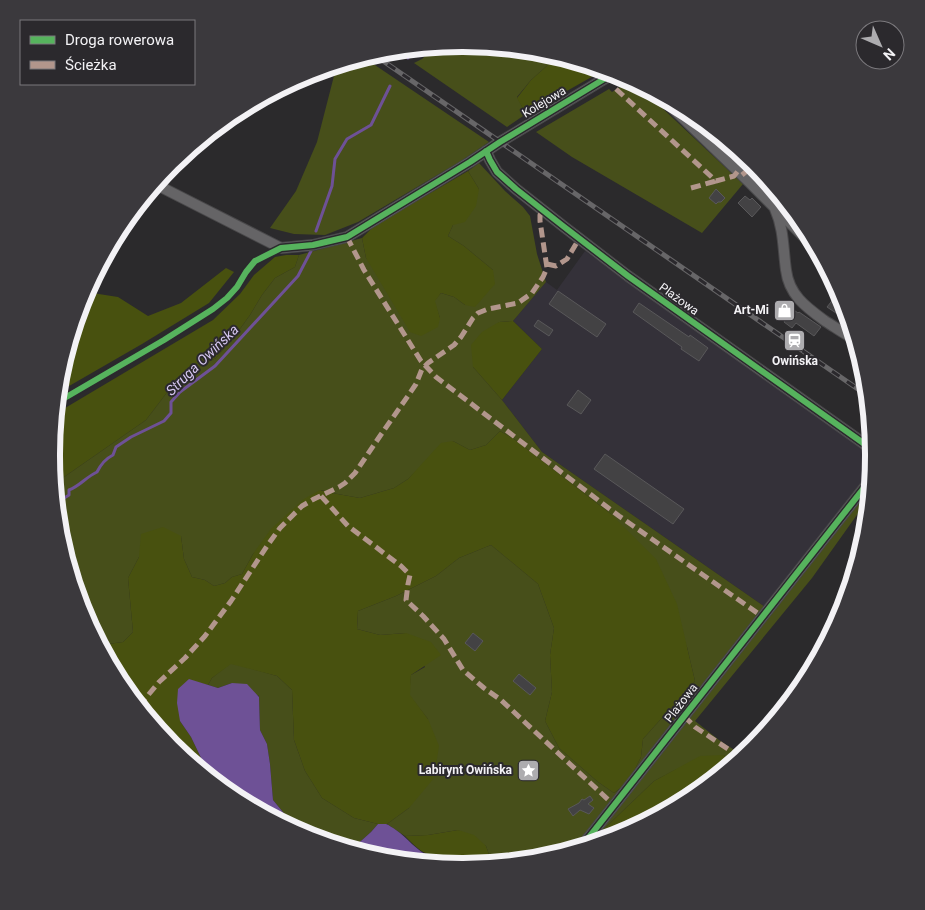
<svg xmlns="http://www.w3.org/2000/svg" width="925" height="910" viewBox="0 0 925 910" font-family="Roboto,sans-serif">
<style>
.built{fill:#343139}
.green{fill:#474f1a}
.forest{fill:#48510f}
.water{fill:#6e5196}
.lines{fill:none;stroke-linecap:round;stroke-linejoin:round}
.stream{stroke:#6e5196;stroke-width:3}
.building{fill:#434244;stroke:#59585a}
.minor-casing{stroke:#49484a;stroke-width:12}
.minor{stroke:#656466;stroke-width:10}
.rail-casing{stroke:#676668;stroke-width:5}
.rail{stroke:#2b292d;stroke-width:3;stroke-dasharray:9;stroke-linecap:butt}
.quiet{stroke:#b2968c;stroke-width:5;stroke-dasharray:10 5;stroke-linecap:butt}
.cycleway-casing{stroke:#2b292d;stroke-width:9}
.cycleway{stroke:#56b35d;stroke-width:6}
.labels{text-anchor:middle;stroke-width:4;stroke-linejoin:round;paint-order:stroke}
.street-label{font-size:12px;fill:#f3f2f5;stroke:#2b292d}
.poi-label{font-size:12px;font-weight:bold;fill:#f3f2f5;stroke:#2b292d;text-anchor:end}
.water-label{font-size:14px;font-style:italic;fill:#d6c7f1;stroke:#2b292d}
.rim{fill:none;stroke:#f3f2f5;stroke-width:6}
</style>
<rect width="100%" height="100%" fill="#2b2a2c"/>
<path class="built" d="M585 251 866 448 871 470 765 607 542 452 502 400 542 349 513 321 546 282 557 290Z"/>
<path class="green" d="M463 44 543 52 558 56 531 80 517 97 526 114 507 127 414 63 422 59 435 46Z
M363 57 489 142 461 161 358 222 325 235 294 234 270 228 296 191 317 142 335 72 334 66Z
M627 79 637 84 641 88 743 184 702 233 572 157 536 132 609 89 612 92 620 87 618 83Z
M681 108 691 113 753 164 759 171 753 177Z
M479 163 505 191 523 207 530 216 537 254 546 282 513 321 499 322 473 367 502 400 542 452 765 607 871 470H872L869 498 812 578 695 721 719 740 742 755 730 765 724 755 675 770 654 781 607 826 594 843 542 858 492 863 486 846 458 830 428 835 405 836 387 824 409 808 428 719 409 695 411 675 425 667 406 633 380 635 357 629 358 611 396 596 436 576 459 558 491 545 538 584 554 628 550 655 552 692 545 721 559 748 598 782 614 793 624 786 634 771 641 757 643 739 695 681 687 647 611 514 514 439 500 431 486 445 470 450 453 441 421 466 408 479 394 488 360 498 332 493 321 490 253 554 242 574 232 577 225 583 214 586 205 580 192 577 184 559 181 536 139 557 128 578 133 632 123 642 100 645 82 612 59 535 54 484 146 420 178 378 216 358 234 337 250 315 262 295 275 278 295 267 299 255 362 238 366 258 440 318 434 301 441 293 454 297 465 305 493 270 464 246 448 236 453 225 479 189 468 171Z
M231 663 277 676 292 690 294 740 305 771 322 798 354 818 378 824 371 832 352 849 305 835 289 826 287 817 273 800 270 764 267 744 260 730 259 696 232 683 218 688 208 685 212 678Z"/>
<path class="forest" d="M558 56 604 70 526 114 517 98 531 80Z
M468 171 479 189 476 206 465 222 453 225 448 236 464 246 493 270 495 284 475 307 465 305 454 297 441 293 435 301 440 318 438 327 421 336 410 332 366 258 362 238 374 226Z
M286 255H299L295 267 275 278 262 295 250 315 234 337 216 358 178 378 146 420 54 484 51 455 55 414 213 320 240 294 254 275 275 257Z
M226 268 234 272 209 303 142 344 57 393 59 374 83 297 86 292 118 297 148 316 181 303Z
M513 321 542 349 502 400 473 367 471 345 482 332 499 322Z
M500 431 514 439 611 514 656 559 677 604 695 681 643 739 641 757 634 771 623 786 614 793 598 782 559 748 545 721 552 692 550 655 554 628 538 584 491 545 459 558 436 576 396 596 358 611 357 629 380 635 406 633 431 642 441 655 411 675 410 695 428 719 439 746 434 778 409 808 387 824H378L354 818 322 798 305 771 294 740 292 690 277 676 231 664 212 678 208 685 189 680 180 721 191 737 204 764V772L172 746 120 683 100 645 123 642 133 632 128 578 139 557 141 534 163 527 181 536 184 559 192 577 205 580 214 586 225 583 232 577 242 574 253 554 271 529 304 499 320 490 332 493 360 498 394 488 408 479 441 443 453 441 470 450 486 445Z
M724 755 730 765 691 797 620 835 594 843 607 826 654 781 700 756Z
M458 830 474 835 486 846 492 863 469 866C458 850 445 861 430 855 420 852 412 843 405 836L428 835Z"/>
<path class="water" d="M189 679 218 688 232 683 247 684 259 697 260 730 267 744 270 764 273 800 287 817 289 826 234 797 204 772V764L191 737 180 721 177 703 178 689Z
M378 824C380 824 383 824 386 824 389 825 393 828 396 830 407 837 417 852 430 856 445 860 458 850 469 866H462L382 858 352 849 371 832Z"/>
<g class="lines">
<path class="stream" d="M408 58 414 49
M316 231 332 186 335 159 347 139 371 125 390 86
M57 509 60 507 61 500 69 495V490C80 486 86 477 97 472 101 464 105 459 113 455L116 447 131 437 164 421 171 413V402L180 392 215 366 298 276 311 251"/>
</g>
<path class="building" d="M716 189 725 198 721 202H718L716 204 709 198Z
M745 196 750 200 752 198 761 207 752 217 738 203Z
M558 291 606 324 597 337 549 304Z
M839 292 843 298 847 311 842 317 827 307Z
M639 303 689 337 690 335 708 348 699 361 681 349 682 347 633 312Z
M784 303 798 313 799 312 821 327 814 336 796 323 792 328 784 322 787 317 778 311Z
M538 320 553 330 549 336 534 326Z
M578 390 591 400 581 414 567 405Z
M605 454 684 509 673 524 594 469Z
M473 633 483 641 475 651 465 643Z
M519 674 536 688 530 695 513 681Z
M590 796 593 800 588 804 594 808 589 814 580 810 573 816 568 809 579 803 582 799 584 800Z"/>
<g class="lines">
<defs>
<path id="minor" d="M661 97 749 182 816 249
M486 151 490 160 497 172 516 189 563 226 628 276 873 450
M155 184 281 248 313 245 347 237 470 162 500 142 614 73
M775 209C784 229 783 249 786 270 789 295 806 307 825 321 835 327 844 334 855 339
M582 846 871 479"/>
</defs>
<use href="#minor" class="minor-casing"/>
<use href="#minor" class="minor"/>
<defs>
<path id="rail" d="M373 54 868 396"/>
</defs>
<use href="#rail" class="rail-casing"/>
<use href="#rail" class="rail"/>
<path class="quiet" d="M616 89 716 181 734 176 738 171
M742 175 754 165
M691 188 716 181
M347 237 364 270 421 361 436 377 619 516 763 617
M547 264 556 266 567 259 579 239
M321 496 348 526 401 566 410 575 408 584 406 600 423 616 444 639 463 670 484 688 501 700 615 806
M139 706 159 682 185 658 205 636 231 601 267 546 280 528 302 506 314 499 339 487 345 483 355 473 380 436 410 393 416 384 422 369 428 363 454 345 461 337 473 318 478 313 488 309 518 303 532 293 543 277 547 268 540 221V215L543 211
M684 716 695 727 740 757"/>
<defs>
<path id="cycleway" d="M486 151 490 160 497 172 516 189 563 226 628 276 873 450
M56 403 164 340 213 309 227 298 237 287 246 272 255 261 281 248 313 245 347 237 470 162 500 142 614 73
M582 846 871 479"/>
</defs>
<use href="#cycleway" class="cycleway-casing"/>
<use href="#cycleway" class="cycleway"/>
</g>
<defs>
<symbol id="shop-square" viewBox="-11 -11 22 22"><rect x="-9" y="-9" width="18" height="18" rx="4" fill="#adacaf" stroke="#2b292d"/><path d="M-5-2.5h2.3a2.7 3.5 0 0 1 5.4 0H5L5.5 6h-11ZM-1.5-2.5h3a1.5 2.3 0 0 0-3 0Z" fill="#fff"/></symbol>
<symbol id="station-square" viewBox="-11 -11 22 22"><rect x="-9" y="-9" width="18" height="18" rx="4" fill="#adacaf" stroke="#2b292d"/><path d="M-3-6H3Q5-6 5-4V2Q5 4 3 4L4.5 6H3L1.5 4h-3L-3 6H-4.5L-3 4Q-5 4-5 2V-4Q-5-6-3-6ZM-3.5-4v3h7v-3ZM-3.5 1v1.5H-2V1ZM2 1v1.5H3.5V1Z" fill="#fff"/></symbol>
<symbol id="sight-square" viewBox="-11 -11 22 22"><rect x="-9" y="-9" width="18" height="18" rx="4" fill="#adacaf" stroke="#2b292d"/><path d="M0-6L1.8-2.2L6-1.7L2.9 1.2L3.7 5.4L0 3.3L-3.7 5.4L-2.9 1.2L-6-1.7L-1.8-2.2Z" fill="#fff"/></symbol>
</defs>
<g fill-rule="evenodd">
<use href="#shop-square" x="772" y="298" width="25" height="25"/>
<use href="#station-square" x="782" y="328" width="25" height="25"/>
<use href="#sight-square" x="516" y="758" width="25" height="25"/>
</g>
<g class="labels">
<g class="street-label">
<text transform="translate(544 102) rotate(-31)" y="4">Kolejowa</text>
<text transform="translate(679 299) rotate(36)" y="4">Plażowa</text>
<text transform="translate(681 703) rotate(-52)" y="4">Plażowa</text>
</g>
<g class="poi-label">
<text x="769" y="314">Art-Mi</text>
<text x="795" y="365" text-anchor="middle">Owińska</text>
<text x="512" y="774">Labirynt Owińska</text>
</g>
<g class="water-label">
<text transform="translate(202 360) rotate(-44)" y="5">Struga Owińska</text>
</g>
</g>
<path d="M0 0H925V910H0ZM462 52H463A402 402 0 0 1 865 454V456A402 402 0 0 1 463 858H462A402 402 0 0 1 60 456V454A402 402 0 0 1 462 52Z" fill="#3b393d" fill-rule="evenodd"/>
<path class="rim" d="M462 52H463A402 402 0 0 1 865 454V456A402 402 0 0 1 463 858H462A402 402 0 0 1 60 456V454A402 402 0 0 1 462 52Z"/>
<rect x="20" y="20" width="175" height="65" fill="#2b292d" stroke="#7b797d"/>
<rect x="30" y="36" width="25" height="8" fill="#56b35d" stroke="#7b797d"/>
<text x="65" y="45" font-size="15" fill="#f3f2f5">Droga rowerowa</text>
<rect x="30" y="61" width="25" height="8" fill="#b2968c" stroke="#7b797d"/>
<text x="65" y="70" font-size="15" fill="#f3f2f5">Ścieżka</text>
<g transform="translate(880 45) rotate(135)"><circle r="24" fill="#2b292d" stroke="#7b797d"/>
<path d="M0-4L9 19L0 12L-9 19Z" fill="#adacaf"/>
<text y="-8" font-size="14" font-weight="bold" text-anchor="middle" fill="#f3f2f5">N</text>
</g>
</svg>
